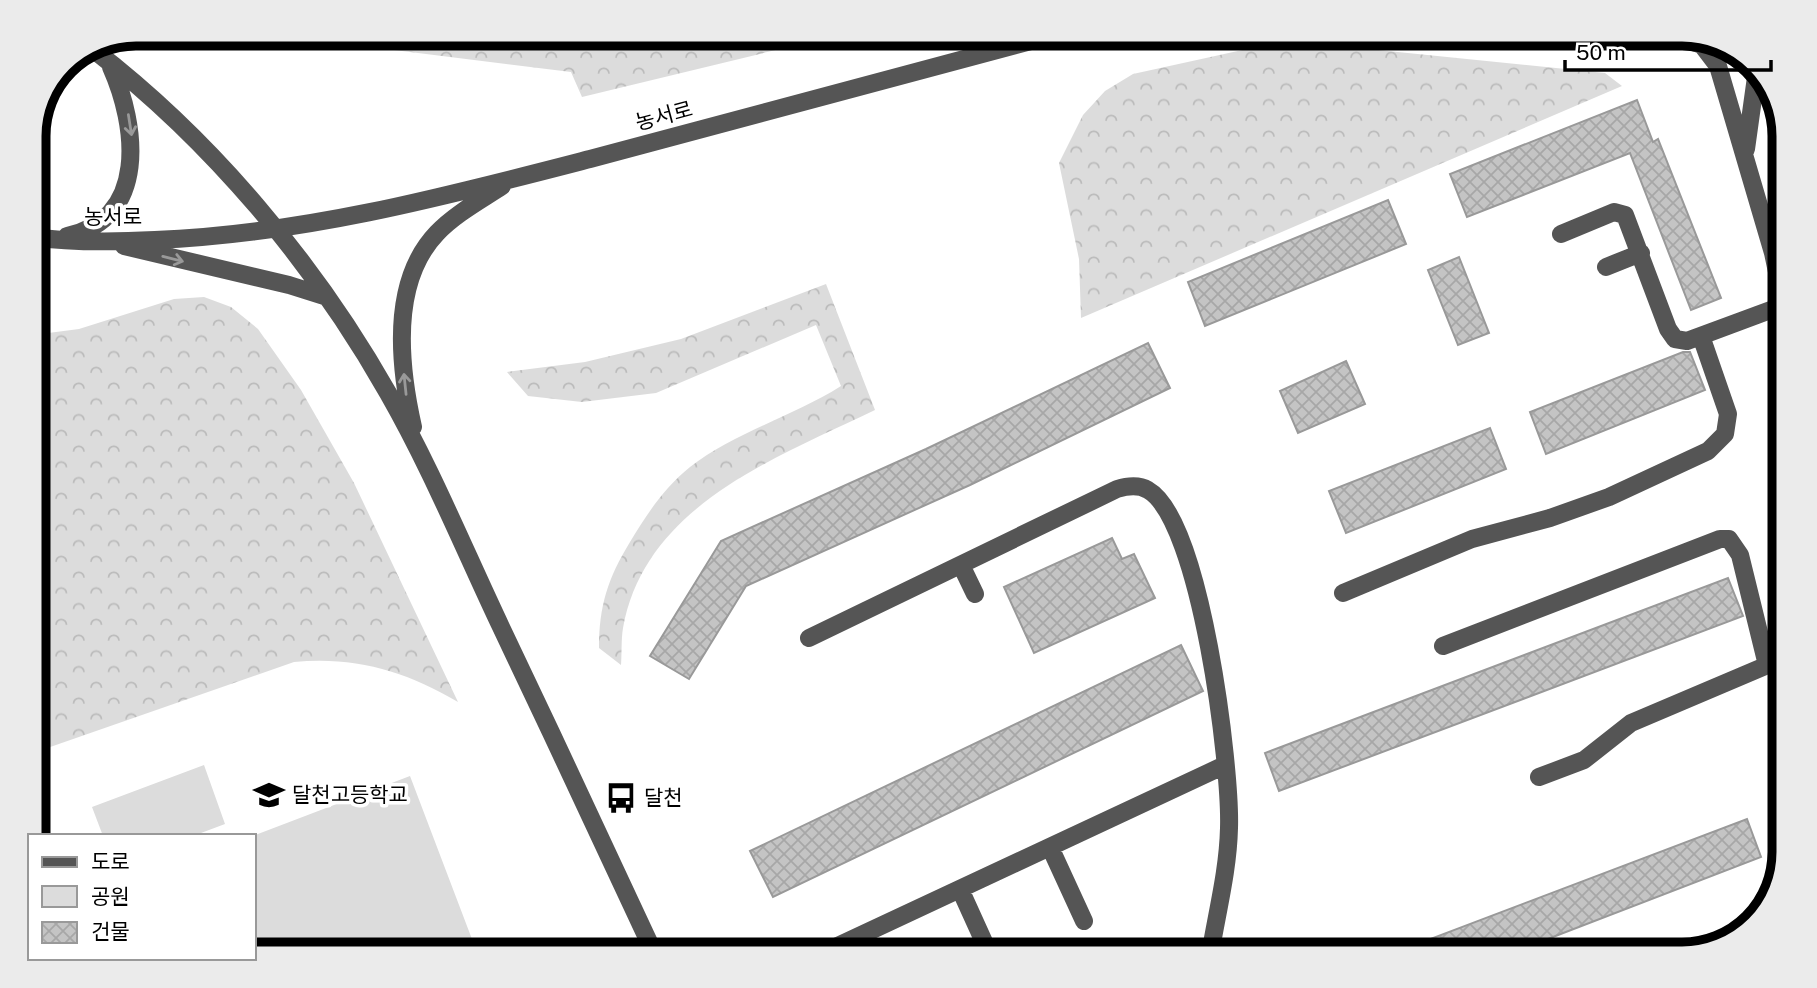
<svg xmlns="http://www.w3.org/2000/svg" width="1817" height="988" viewBox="0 0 1817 988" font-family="'Public Sans','Noto Sans KR',sans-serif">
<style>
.green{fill:#dcdcdc}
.forest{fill:url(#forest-crowns)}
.building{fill:url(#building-cross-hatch);stroke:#999;stroke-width:2}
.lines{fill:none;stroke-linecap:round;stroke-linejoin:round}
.minor{stroke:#555;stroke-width:18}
.oneway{stroke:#999}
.labels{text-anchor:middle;stroke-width:7;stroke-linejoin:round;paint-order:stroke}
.street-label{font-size:21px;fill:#000;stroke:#fff}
.poi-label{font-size:21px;fill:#000;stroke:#fff;text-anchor:start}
.rim{fill:none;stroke:#000;stroke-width:9}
</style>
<defs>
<pattern id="forest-crowns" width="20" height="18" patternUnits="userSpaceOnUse" patternTransform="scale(1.75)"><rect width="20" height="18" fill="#dcdcdc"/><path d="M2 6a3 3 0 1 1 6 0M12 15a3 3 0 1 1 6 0" fill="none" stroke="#bbb"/></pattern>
<pattern id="building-cross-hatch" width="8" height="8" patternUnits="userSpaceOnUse" patternTransform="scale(1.75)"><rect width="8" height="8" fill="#c4c4c4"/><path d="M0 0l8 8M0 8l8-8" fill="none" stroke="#a7a7a7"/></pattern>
</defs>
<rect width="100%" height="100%" fill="#fff"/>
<path class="green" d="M451 33H616C562 45 505 44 451 33Z
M204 765 225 824 193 836H103L92 807Z
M410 776 478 955H254L253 836Z"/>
<path class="forest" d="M295 33H451L482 39 549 42 616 33H846L582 97 571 72 306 39Z
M1274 43 1319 44 1605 73 1622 86 1081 318 1079 259 1059 163 1083 115 1105 91 1133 74Z
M826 284 875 410C776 458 645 505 623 628 621 640 622 653 621 665L599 648C599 606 608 578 630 542 646 515 665 487 690 467 735 432 794 416 841 386L816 325 656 393 582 402 528 396 507 372 585 362 681 339Z
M204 297 231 307 258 329 301 390 354 483 458 702C406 671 354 656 294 662L33 753V335L79 329 174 299Z"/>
<path class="building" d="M1637 100 1653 142 1658 139 1721 298 1691 310 1630 153 1467 217 1450 174Z
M1388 200 1406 244 1205 326 1188 282Z
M1459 257 1489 333 1458 345 1428 270Z
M1148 343 1170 388 970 485 746 586 689 679 650 656 721 541 926 449Z
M1683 352H1690L1705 390 1546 454 1530 412Z
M1346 361 1365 404 1298 433 1280 391Z
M1490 428 1506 469 1346 533 1329 491Z
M1112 538 1122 559 1134 554 1155 598 1034 653 1004 587Z
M1728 578 1743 616 1279 791 1265 753Z
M1181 645 1203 691 773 897 750 851Z
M1747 819 1761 857 1506 955H1397L1396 952Z"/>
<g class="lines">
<path class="minor" d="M1665 33 1702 45 1718 66 1773 253 1784 305
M94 50C212 141 315 264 388 393 431 468 464 549 501 627 553 736 604 845 655 955
M1746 149 1757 70
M1561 234 1614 212 1625 215 1668 329 1675 339 1687 341 1784 305
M67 236C149 219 137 125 111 67
M33 237C73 243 115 242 155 240 304 234 447 196 590 159 747 117 904 75 1061 33
M124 246 289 285 327 297
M1606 267 1641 253
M413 427C399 365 390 282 437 233 455 214 481 200 502 186
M961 565 975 594
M1343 593 1472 539 1550 518 1609 497 1708 451 1725 434 1728 414 1701 336
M809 638 1117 489C1127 486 1138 484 1148 490 1201 520 1231 767 1229 828 1228 871 1217 912 1210 955
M1443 646 1720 539H1729L1740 555 1767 665
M1539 777 1584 760 1631 723 1784 658
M1050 847 1084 921
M960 889 989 953 986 955
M826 955 825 952 1225 765"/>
</g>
<defs><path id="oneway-shaft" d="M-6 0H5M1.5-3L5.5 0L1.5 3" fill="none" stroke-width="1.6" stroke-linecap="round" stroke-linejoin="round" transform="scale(1.75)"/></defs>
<g class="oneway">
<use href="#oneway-shaft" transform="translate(130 125) rotate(81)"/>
<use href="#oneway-shaft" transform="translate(173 259) rotate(14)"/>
<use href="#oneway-shaft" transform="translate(405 384) rotate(-96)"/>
</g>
<defs>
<symbol id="school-bare" viewBox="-9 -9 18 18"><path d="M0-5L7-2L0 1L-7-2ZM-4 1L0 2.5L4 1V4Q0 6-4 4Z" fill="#000" stroke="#fff" stroke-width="2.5" paint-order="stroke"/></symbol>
<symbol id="bus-bare" viewBox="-9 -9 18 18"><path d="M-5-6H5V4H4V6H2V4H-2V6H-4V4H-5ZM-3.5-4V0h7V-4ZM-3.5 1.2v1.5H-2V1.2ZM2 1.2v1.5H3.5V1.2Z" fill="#000" stroke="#fff" stroke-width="2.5" paint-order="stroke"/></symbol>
</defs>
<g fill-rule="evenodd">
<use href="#school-bare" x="247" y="773" width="44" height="44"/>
<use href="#bus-bare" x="599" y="776" width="44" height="44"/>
</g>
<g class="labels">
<g class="street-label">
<text transform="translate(664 116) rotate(-15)" y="7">농서로</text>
<text x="113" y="224">농서로</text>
</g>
<g class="poi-label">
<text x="292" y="802">달천고등학교</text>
<text x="644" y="805">달천</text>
</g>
</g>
<path d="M0 0H1817V988H0ZM136 46H1682A90 90 0 0 1 1772 136V852A90 90 0 0 1 1682 942H136A90 90 0 0 1 46 852V136A90 90 0 0 1 136 46Z" fill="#ebebeb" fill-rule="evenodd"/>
<path class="rim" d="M136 46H1682A90 90 0 0 1 1772 136V852A90 90 0 0 1 1682 942H136A90 90 0 0 1 46 852V136A90 90 0 0 1 136 46Z"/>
<rect x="28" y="834" width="228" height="126" fill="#ffffff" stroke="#999999" stroke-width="2"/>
<rect x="42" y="857" width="35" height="10" fill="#555555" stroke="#999999" stroke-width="2"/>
<text x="91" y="869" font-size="21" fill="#000000">도로</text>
<rect x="42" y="886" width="35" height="21" fill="#dcdcdc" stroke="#999999" stroke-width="2"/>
<text x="91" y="904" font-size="21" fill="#000000">공원</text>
<rect x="42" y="922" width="35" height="21" fill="url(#building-cross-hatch)" stroke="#999999" stroke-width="2"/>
<text x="91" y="939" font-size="21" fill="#000000">건물</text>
<path d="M1565 60v10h206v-10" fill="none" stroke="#000000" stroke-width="3.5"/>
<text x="1576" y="60" font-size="21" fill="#000000" stroke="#ffffff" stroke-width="5" paint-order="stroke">50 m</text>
</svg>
